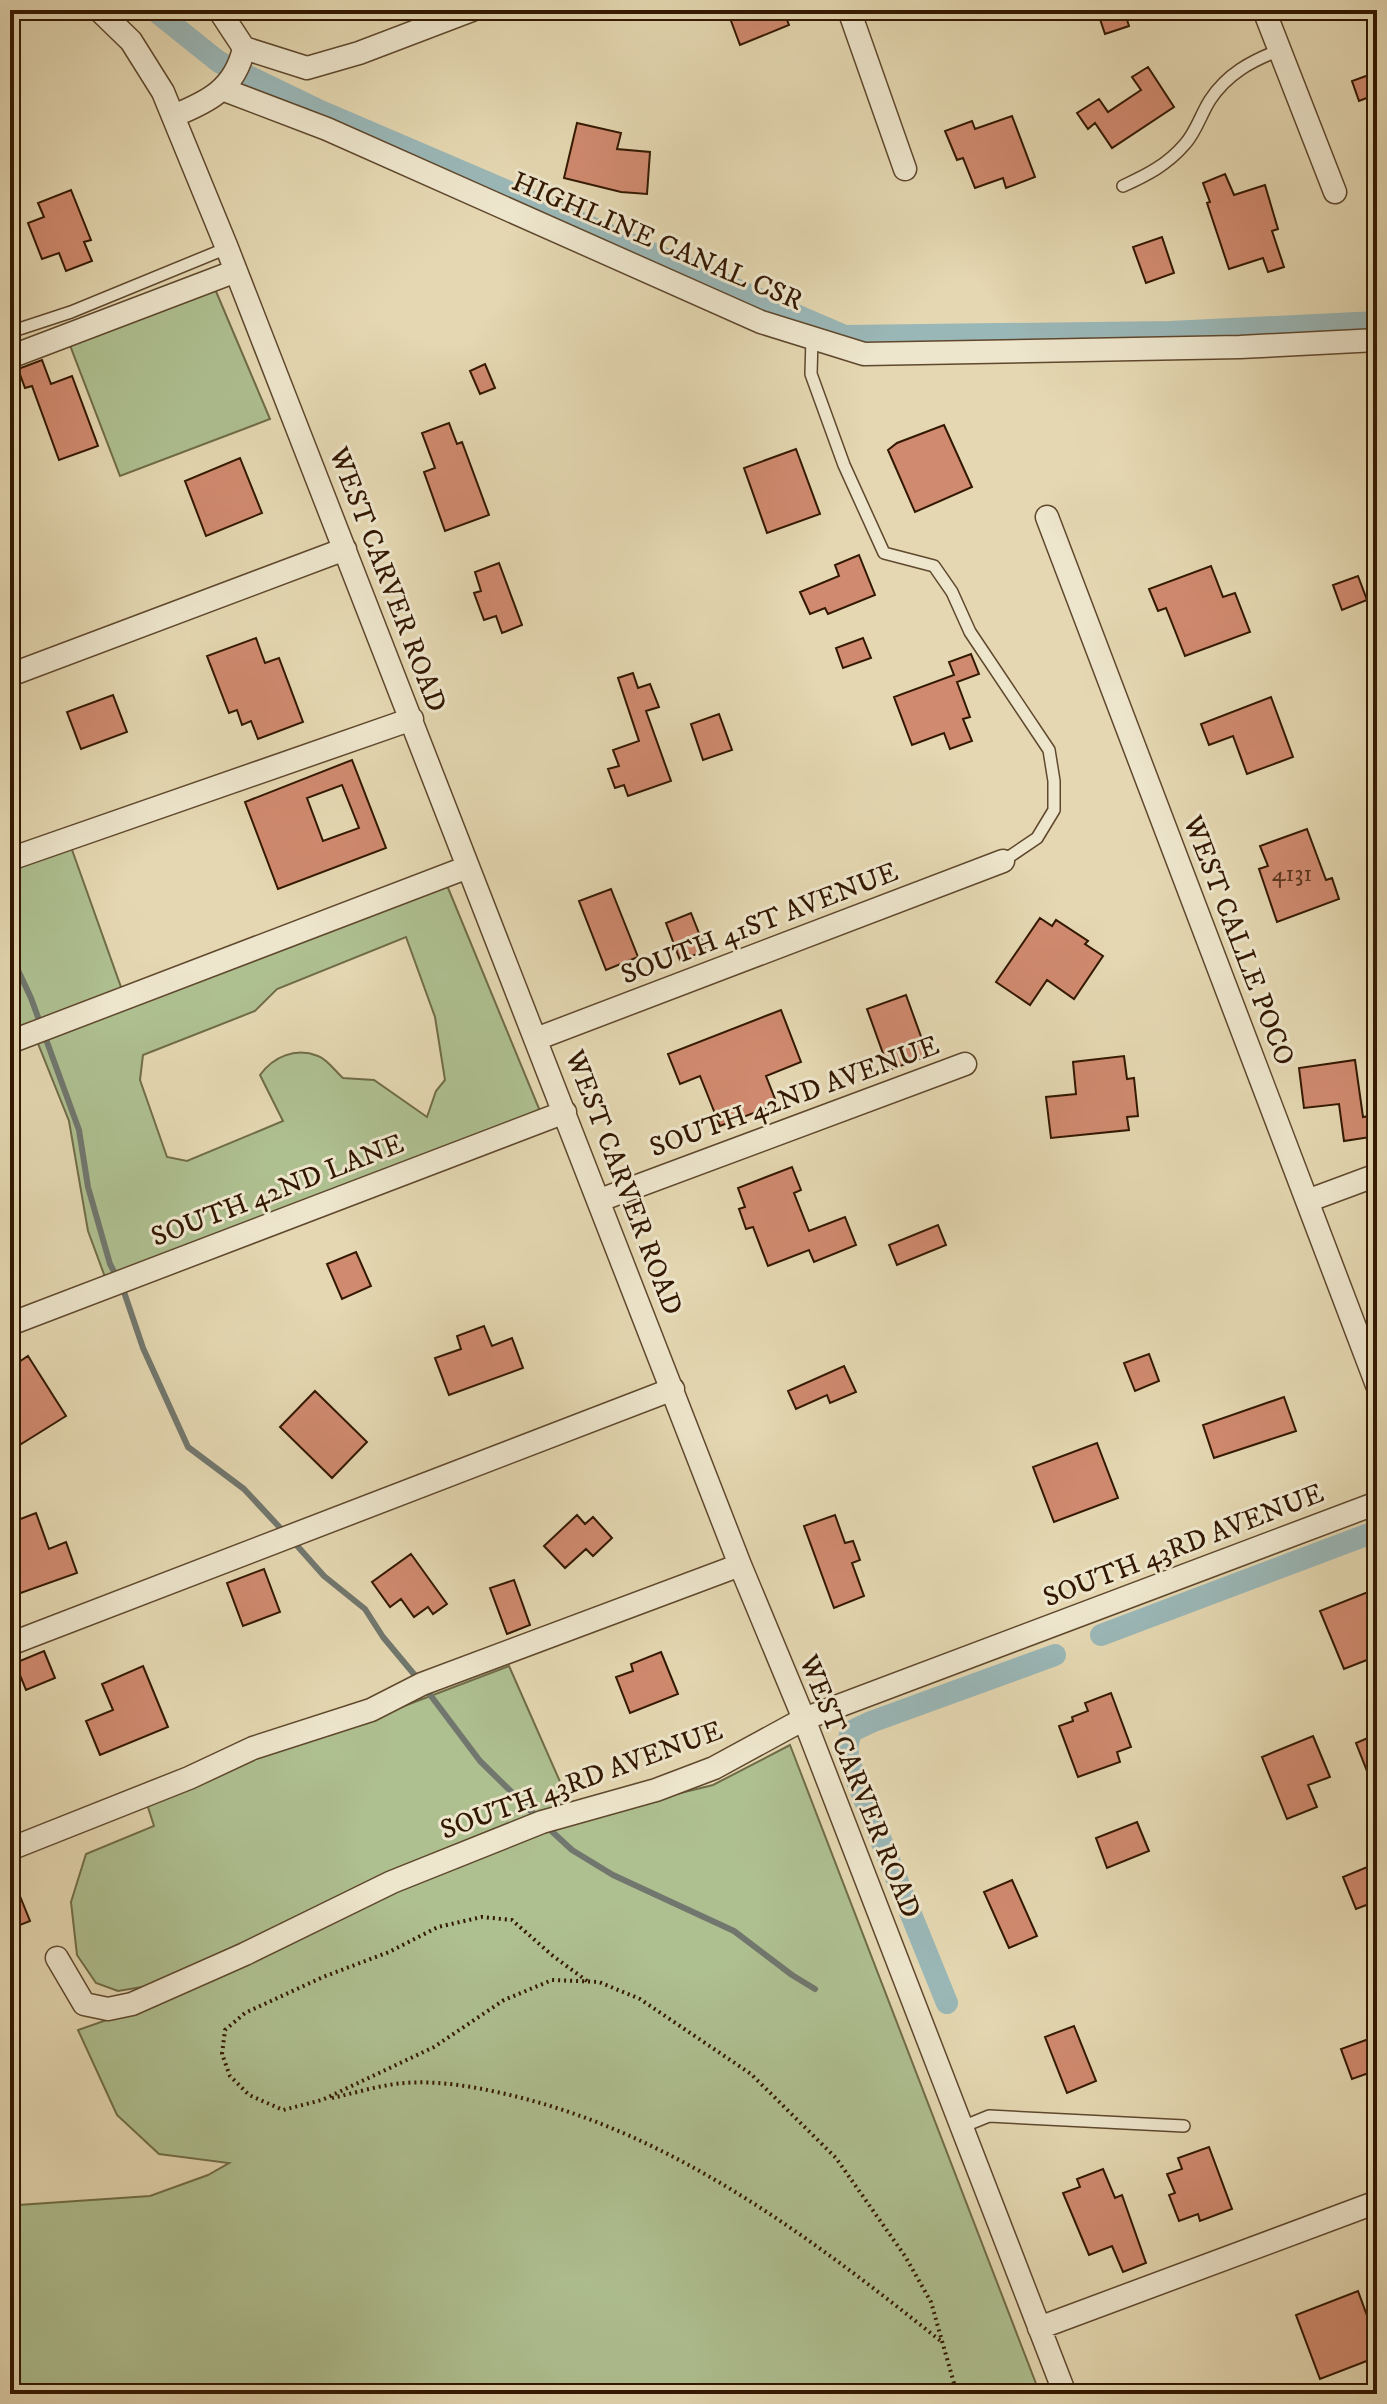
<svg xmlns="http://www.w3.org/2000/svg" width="1387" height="2404" viewBox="0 0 1387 2404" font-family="'IM FELL DW Pica',serif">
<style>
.green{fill:#aebf90;stroke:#706c48;stroke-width:2;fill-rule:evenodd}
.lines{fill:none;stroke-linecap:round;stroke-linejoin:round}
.stream{stroke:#71776e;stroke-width:6}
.canal{stroke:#9ab7b7;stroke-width:22}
.building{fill:#d08a6f;stroke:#331801;stroke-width:2;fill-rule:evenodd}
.lane-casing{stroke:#5f482d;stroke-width:14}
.street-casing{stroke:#5f482d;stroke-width:25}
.path{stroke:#331801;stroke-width:4;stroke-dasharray:2 4;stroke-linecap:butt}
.lane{stroke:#ede5cc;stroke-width:11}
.street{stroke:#ede5cc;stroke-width:22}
.labels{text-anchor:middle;stroke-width:6;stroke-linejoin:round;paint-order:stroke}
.number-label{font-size:24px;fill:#5a341c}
.street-label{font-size:28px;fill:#331801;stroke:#ede5cc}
</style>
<rect width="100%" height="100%" fill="#e4d7b1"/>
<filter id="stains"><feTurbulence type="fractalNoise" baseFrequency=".0025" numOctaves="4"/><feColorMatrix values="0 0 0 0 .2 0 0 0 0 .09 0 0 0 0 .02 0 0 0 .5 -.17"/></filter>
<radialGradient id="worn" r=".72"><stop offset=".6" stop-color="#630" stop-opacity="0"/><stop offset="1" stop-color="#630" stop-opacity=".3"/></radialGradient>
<path class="green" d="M215 289 270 419 120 476 68 340Z
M71 847 122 990 10 1031V866Z
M446 883 540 1111 105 1277 88 1231 69 1121 37 1041ZM406 937 435 1017 445 1080 436 1091 427 1117 374 1080 343 1078C336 1072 327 1059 318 1056 295 1047 273 1057 260 1075L283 1121 187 1161 167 1157 140 1080 143 1055 255 1011 277 989Z
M509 1666 569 1802 386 1873 154 1985 118 1991 96 1983 77 1955 71 1902 86 1854 154 1826 147 1804 275 1750 391 1711Z
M790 1745 1040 2394H10V2208L18 2205 150 2196 208 2175 229 2163 159 2154 117 2115 78 2030 158 2002 411 1884 583 1817 713 1785Z"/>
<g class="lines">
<path class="stream" d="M379 18 383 10
M10 961 17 968 31 998 79 1130 88 1187 110 1264 123 1289 143 1348 188 1447 244 1489 284 1532
M292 1540 324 1576 365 1609 383 1637 418 1679
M425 1688 480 1761 538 1818
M546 1826 572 1850 613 1875 734 1931 792 1975 815 1989"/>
<path class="canal" d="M154 10 219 62 316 109 845 336 1170 332 1377 322
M1101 1635 1377 1531
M947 2003 852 1769C847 1754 845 1745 852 1731L871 1722 1055 1655"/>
</g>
<path class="building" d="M727 10H783L789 25 740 45Z
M1097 10H1124L1129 26 1105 34Z
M1148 67 1174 107 1112 148 1095 123 1088 129 1077 113 1099 99 1108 112 1141 90 1132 77Z
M1377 72V94L1359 101 1352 81Z
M1012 116 1035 177 1006 188 1003 178 975 188 963 158 957 160 945 131 972 121 975 129Z
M577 123 621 133 617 149 650 152 647 194 621 192 564 178Z
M1225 174 1234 195 1265 185 1278 229 1272 231 1284 267 1268 272 1263 258 1229 269 1207 203 1210 202 1203 183Z
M71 190 91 240 84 242 92 261 66 271 59 253 42 259 28 223 44 217 38 203Z
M1162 237 1174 273 1146 283 1133 247Z
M42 360 51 384 72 376 98 446 59 460 32 386 25 388 18 369Z
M485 364 495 388 480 394 470 371Z
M449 423 457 444 462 442 489 515 445 531 424 472 435 468 422 433Z
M944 425 972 487 915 512 888 450 897 443Z
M796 449 820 514 767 533 744 468Z
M240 458 262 513 206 536 185 481Z
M859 555 875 595 828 614 825 608 810 614 800 592 839 576 835 565Z
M499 563 522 625 502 633 496 616 484 620 474 593 481 591 475 572Z
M1211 566 1223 597 1235 593 1250 632 1185 656 1166 608 1158 611 1149 589Z
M1358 576 1367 600 1342 610 1333 585Z
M256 638 265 663 279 658 303 722 258 739 251 721 242 725 237 710 229 713 207 656Z
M863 638 871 658 843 668 836 648Z
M971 654 979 674 957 682 970 717 963 719 972 741 950 749 944 733 912 745 894 697 954 675 949 662Z
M633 673 638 688 650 684 659 707 646 711 671 781 628 796 624 785 615 788 608 769 619 766 613 750 639 741 618 678Z
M113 695 127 732 81 749 67 712Z
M1271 697 1293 757 1247 774 1233 736 1209 745 1201 724Z
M719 714 732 750 703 760 691 724Z
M352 760 386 848 278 889 245 802ZM342 785 359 828 323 841 307 798Z
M1307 829 1326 880 1332 878 1339 899 1277 922 1259 869 1268 866 1260 846Z
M611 889 638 957 606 970 579 901Z
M691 913 706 951 680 960 666 923Z
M1040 918 1052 926 1056 920 1088 941 1085 944 1103 956 1074 999 1047 980 1030 1005 996 982Z
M906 995 928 1056 889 1070 867 1009Z
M781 1010 801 1062 766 1076 777 1104 720 1126 700 1076 680 1084 668 1054Z
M1124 1056 1127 1079 1134 1078 1138 1116 1127 1117 1129 1130 1051 1138 1046 1097 1076 1094 1073 1062Z
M1355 1060 1363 1117 1375 1115 1377 1136 1344 1141 1339 1104 1304 1108 1299 1068Z
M792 1167 801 1190 794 1193 809 1231 845 1217 856 1245 814 1262 809 1250 768 1266 753 1227 746 1229 739 1209 745 1207 738 1188Z
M938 1225 946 1245 897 1265 889 1245Z
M356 1252 371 1286 342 1299 327 1264Z
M484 1326 492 1346 512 1338 523 1368 449 1395 435 1358 461 1349 457 1336Z
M1149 1354 1159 1381 1135 1391 1124 1363Z
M28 1356 66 1416 10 1451V1368Z
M844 1366 856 1392 830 1403 827 1395 796 1409 788 1391Z
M315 1391 367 1442 332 1478 280 1427Z
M1284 1397 1296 1431 1214 1458 1203 1425Z
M1097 1443 1118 1498 1054 1522 1033 1467Z
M36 1513 49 1549 66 1542 77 1573 15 1595 10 1581V1523Z
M577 1515 585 1524 593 1517 612 1538 593 1556 586 1549 565 1568 544 1546Z
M835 1515 845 1543 853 1541 860 1560 852 1563 864 1596 834 1608 804 1526Z
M411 1554 447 1604 433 1614 428 1607 414 1617 401 1599 390 1607 372 1582Z
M264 1569 280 1612 243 1626 227 1583Z
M514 1580 530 1625 507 1634 490 1588Z
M1373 1590 1377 1601V1656L1344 1669 1320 1611Z
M44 1651 55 1678 26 1690 15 1663Z
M661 1652 678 1694 630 1713 616 1677 633 1671 631 1664Z
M143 1666 168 1727 100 1755 86 1721 113 1710 102 1684Z
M1111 1693 1131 1747 1117 1752 1120 1762 1078 1777 1059 1726 1073 1721 1072 1717 1088 1711 1085 1703Z
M1377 1734V1794H1376L1356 1743Z
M1313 1736 1330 1777 1308 1785 1317 1807 1287 1819 1262 1757Z
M1137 1822 1149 1851 1107 1868 1096 1838Z
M1377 1863V1901L1356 1909 1343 1877Z
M11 1874 30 1921 10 1929V1875Z
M1012 1880 1037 1936 1009 1948 984 1892Z
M1074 2026 1096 2081 1067 2093 1045 2037Z
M1377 2036V2070L1352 2079 1341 2049Z
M1209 2147 1232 2209 1200 2221 1198 2214 1179 2221 1169 2195 1175 2193 1167 2174 1182 2169 1178 2158Z
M1103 2169 1115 2198 1122 2195 1146 2263 1123 2272 1112 2246 1089 2255 1063 2193 1080 2187 1077 2179Z
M1358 2291 1377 2343V2357L1320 2379 1296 2315Z"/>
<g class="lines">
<defs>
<path id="lane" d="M1123 186C1147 175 1167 165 1185 144 1196 132 1201 114 1210 100 1227 74 1251 61 1280 50
M10 332 71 312 227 248
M812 338 811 374 844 465 884 553 934 566 952 592 970 632 1049 750 1054 781V810L1037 838 1003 861
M962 2127 989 2116 1184 2126"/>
<path id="street" d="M99 10 131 41 163 92 227 248 740 1565 804 1719 1065 2394
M849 10 905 169
M1264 10 1335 192
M244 48 307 68 359 53 472 10
M222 89 327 129 761 322 864 354 1240 347 1377 340
M173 116C208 102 235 89 244 48L219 10
M10 357 236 271
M1047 517 1377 1385
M10 675 345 549
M10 859 412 719
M536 1039 1003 861
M10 1042 468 867
M600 1200 965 1064
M1307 1201 1377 1175
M10 1324 565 1112
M10 1644 673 1389
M10 1849 189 1778 253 1748 371 1710 422 1684 740 1565
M57 1958 84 2004 108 2009 132 2004 245 1954 392 1882 542 1822 656 1790 714 1768 804 1719 1377 1503
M1039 2328 1377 2202"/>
</defs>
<use href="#lane" class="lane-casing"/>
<use href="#street" class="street-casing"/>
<path class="path" d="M587 1981 553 1956 512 1920 482 1917 438 1927 389 1952 323 1977 245 2013 225 2030 222 2054 230 2076 249 2095 283 2110 322 2100 434 2047 504 2000 552 1980 599 1982 640 1999 751 2074 836 2158 905 2256 931 2302 957 2394
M332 2098C355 2093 380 2085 404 2083 441 2080 482 2088 518 2097 679 2137 815 2241 942 2342"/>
<use href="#lane" class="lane"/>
<use href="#street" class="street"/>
</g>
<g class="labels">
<g class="number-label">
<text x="1292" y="881">4131</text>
</g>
<g class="street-label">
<text transform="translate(658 240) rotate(23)" y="10">HIGHLINE CANAL CSR</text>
<text transform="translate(389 579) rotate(69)" y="10">WEST CARVER ROAD</text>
<text transform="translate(759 922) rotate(-21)" y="10">SOUTH 41ST AVENUE</text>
<text transform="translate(1240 940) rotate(69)" y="10">WEST CALLE POCO</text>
<text transform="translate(794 1095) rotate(-20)" y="10">SOUTH 42ND AVENUE</text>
<text transform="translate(625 1182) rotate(69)" y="10">WEST CARVER ROAD</text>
<text transform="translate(277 1189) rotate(-21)" y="10">SOUTH 42ND LANE</text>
<text transform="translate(1183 1544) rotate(-21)" y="10">SOUTH 43RD AVENUE</text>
<text transform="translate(581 1779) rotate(-20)" y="10">SOUTH 43RD AVENUE</text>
<text transform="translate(861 1786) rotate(68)" y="10">WEST CARVER ROAD</text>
</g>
</g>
<rect width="1387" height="2404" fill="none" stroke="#e4d7b1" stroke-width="40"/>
<rect x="12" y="12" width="1363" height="2380" fill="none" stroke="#331801" stroke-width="4"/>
<rect x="20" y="20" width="1347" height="2364" fill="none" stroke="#331801" stroke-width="2"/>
<rect width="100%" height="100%" filter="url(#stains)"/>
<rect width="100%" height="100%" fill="url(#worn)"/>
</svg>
